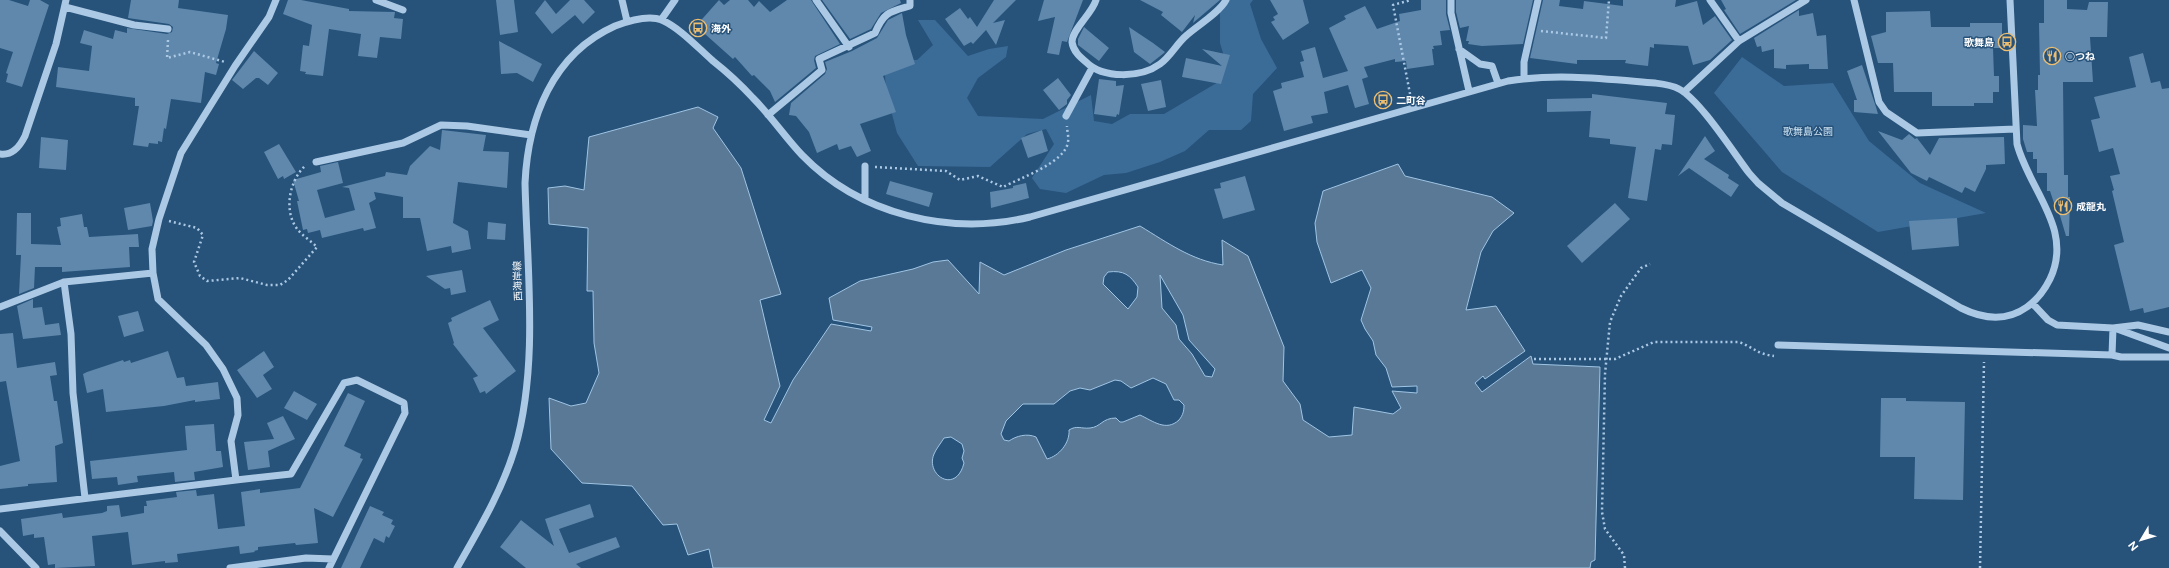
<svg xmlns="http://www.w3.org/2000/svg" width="2169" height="568" viewBox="0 0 2169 568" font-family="'Public Sans','Noto Sans JP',sans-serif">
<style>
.green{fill:#3b6c98}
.water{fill:#5a7996;stroke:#9fc5e4;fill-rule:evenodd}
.building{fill:#5f88ac}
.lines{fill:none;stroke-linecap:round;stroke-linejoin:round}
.path{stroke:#abc9e4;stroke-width:2.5;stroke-dasharray:2 3;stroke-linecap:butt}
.minor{stroke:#abc9e4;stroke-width:7}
.labels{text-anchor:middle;stroke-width:3;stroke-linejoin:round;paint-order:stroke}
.poi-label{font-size:10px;font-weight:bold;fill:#fff;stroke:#27527a;text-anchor:start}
.park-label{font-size:10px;fill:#cde2f3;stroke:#27527a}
.street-label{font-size:10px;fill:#fff;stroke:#27527a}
</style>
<rect width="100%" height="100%" fill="#27527a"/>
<path class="green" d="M1225 0H1253L1250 4 1261 39 1277 68 1253 94 1251 121 1241 130H1209L1185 151 1160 162 1126 173 1104 175 1066 193 1040 189 1032 178 1054 144 1046 129 1027 134 990 167 918 166 897 133 886 91 884 59 917 60 933 45 918 20H935L968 56 989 49 1008 46 1006 57 978 78 967 98 978 116 1043 119 1091 95 1094 121 1112 124 1130 114H1164L1220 81 1226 63 1220 43V4Z
M1742 57 1784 86 1833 83 1869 141 1920 183 1986 213 1878 232 1782 172 1714 93Z"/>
<path class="water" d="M698 107 718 117 713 128 741 168 781 294 760 300 780 386 764 420 771 423 793 380 831 324 871 331 872 327 833 320 829 298 860 281 913 269 933 262 948 260 979 294 980 262 1004 275 1066 250 1140 226C1168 243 1191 260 1223 265L1222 240 1248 256 1284 347 1283 381 1300 404 1303 420 1329 437 1352 435 1354 407 1393 414 1401 408 1392 391 1417 393V386L1392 387 1386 368 1376 355 1373 341 1365 329 1361 320 1371 288 1362 270 1331 283 1317 242 1315 223 1323 191 1398 164 1405 176 1492 197 1514 213 1493 231 1481 252 1466 310 1496 306 1525 351 1485 379 1483 376 1475 383 1482 392 1531 356 1533 364 1600 367 1595 560 1591 562 1590 568H713L709 549 688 555 677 524 663 525 632 486 582 483 551 449 549 398 571 406 586 403 599 373 594 343 593 291H587L588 228 549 224 548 188 565 186 584 190 589 137ZM1108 272C1124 270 1130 275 1138 287L1137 297 1128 309 1103 284 1104 277ZM1160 275 1183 315 1189 340 1215 369 1212 377 1205 376 1192 354 1179 339 1176 325 1162 308ZM1153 378 1166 384 1174 400H1179L1184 405C1184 411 1183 415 1179 420 1166 432 1153 421 1140 415L1123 422H1120L1116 418C1102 418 1101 427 1090 428 1081 429 1077 425 1069 430 1070 443 1059 456 1047 459L1036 437C1027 433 1016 436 1009 441L1004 440 1001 434 1006 421 1023 404H1054L1070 391 1080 388 1090 390 1115 380 1121 381 1131 388ZM951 437 962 444 964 451 962 458 964 463C956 495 925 475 934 454 936 449 941 443 944 438Z"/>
<path class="building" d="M0 0H9L28 6 30 0H40L49 5 22 87 6 82 8 74 6 73 13 52 0 48Z
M131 0H179L178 8 228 15 226 29 216 63 219 64 216 75 205 72 201 103 171 99 166 129 164 128 162 142 158 141V144L149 143 148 147 133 145 139 106H135V98L56 87 58 67 89 71 92 46 80 43 84 30 113 39 115 30 127 33V28L167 34 172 32 173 27 169 24 128 18Z
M288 0H301L349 9V11L395 12 394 18 403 19 401 39 380 37 377 58 358 56 361 34 329 29 323 76 305 74 306 72 300 71 303 45 309 46 312 25 283 14Z
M496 0H514L518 32 500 35Z
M545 0 556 14 570 0H584L595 12 583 24 575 15 552 34 535 13Z
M719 0 724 5 730 0H748L754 7 759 1 770 12 787 0H811L840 44 815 56 814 60 816 68 775 102 770 91 754 75 752 76 735 57 733 59 696 26Z
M822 0H900L901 3 881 13 871 29 850 39Z
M994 0H1016L993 23 1005 20 996 45 986 30 973 44 971 42 964 46 945 19 960 8 968 19 970 17 977 27Z
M1044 0H1083L1067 42 1062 41 1059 55 1047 53 1055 17 1038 21Z
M1140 0H1220L1193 23 1195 15 1182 32 1161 15 1163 12Z
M1270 0H1303L1309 23 1283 40 1271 22 1275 20 1273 17 1278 14Z
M1421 0H1446V14L1450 30 1440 31 1442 45 1433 46 1434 49H1432L1434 65 1407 69 1406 61 1395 62V59L1364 67 1368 77 1362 79 1369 104 1355 108 1348 85 1324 92 1328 113 1311 116 1313 123 1284 131 1273 91 1282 88 1281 83 1304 77 1300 62 1304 61 1301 51 1315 47 1323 78 1348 71 1329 28 1346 19 1344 16 1365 6 1377 29 1400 21 1399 14 1421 10Z
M1456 0H1533L1523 44 1482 46 1468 44 1469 41H1466L1469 26 1460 28 1456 12Z
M1543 0H1560L1559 6 1583 9 1584 1 1623 6V0H1676L1675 7 1697 1 1703 25 1715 16 1732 40 1710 60 1693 65 1688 46 1654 44V48L1650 47 1648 66 1631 64 1625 63 1626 60H1577V64L1530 58Z
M1721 0H1796L1740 34 1724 10 1726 9Z
M2044 0H2067V9L2087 10 2089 2H2108L2107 37H2090L2093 82H2063L2064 175H2068V197H2070L2069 236H2066L2058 209H2056L2050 191H2047V173H2037V159H2033V152H2027L2023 139V125L2037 126 2035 90H2038V75H2040L2039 23H2044Z
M1799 10V16L1813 13 1817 36 1826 35 1828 69H1809V64L1786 65V69L1774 68V49L1762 52 1761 46 1757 47 1754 38Z
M1930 11 1931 27H1970V23H2002V48H1993L1994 76H1999V92H1993V103H1974V106H1932V92H1894L1893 63H1878L1871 36 1886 32V12Z
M902 13 906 35 915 64 883 76 896 112 860 124 871 151 857 157 851 146 839 150 837 144 817 153 809 132 796 116 789 115 791 103 825 74 827 69 825 62 852 51 877 38 888 20Z
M1084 27 1109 48 1099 61 1078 45V39Z
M1129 27 1153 43 1165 52 1164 53 1150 64 1134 52Z
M499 41 542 64 533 82 517 73 501 74Z
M1202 49 1230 55 1221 84 1182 77 1186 58 1222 66Z
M254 51 278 73 268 85 259 78H256L243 89 232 80Z
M2143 53 2151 83 2160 81 2162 89 2169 88V307L2144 313 2143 308 2130 311 2114 245 2124 242 2112 191 2114 190 2110 176 2120 174 2113 148 2099 152 2091 120 2100 118 2094 97 2136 87 2129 57Z
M1862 65 1876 107 1878 114 1854 112V100H1857L1847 71Z
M1058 78 1071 95 1067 100V104L1059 110 1043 90Z
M1099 79 1116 81V86L1124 85 1119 115 1117 114 1116 117 1094 114Z
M1161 80 1166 107 1148 111 1141 84Z
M1592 94 1667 103 1665 114 1675 115 1672 145 1662 144 1661 150 1655 149 1647 201 1628 198 1636 147 1610 144V139L1589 137 1591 111 1547 112V99L1592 98Z
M442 130 486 135 483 151 509 152 507 188 458 182 453 223 468 231 471 249 452 253 451 246 427 251 420 218H403V197L374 192 376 199 369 203 376 228 364 231 363 228 322 238 320 230 308 233 307 229 303 230 297 201H299L293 180 321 172 320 166 338 162 343 183 317 190 325 218 355 210 349 188 342 187 385 176 386 172 407 175 410 166 430 146 440 150Z
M1042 130 1048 151 1028 158 1021 138Z
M1878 131 1902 140 1909 134 1915 139 1917 138 1930 155 1939 138 2004 137 2005 164 1986 165V169L1975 192 1965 187 1962 193 1929 177 1927 181 1911 173Z
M1705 136 1715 151 1704 159 1729 175 1728 178 1739 185 1731 197 1689 168 1678 176Z
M41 137 68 140 66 170 39 168Z
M279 144 296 172 284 179 283 176 278 179 264 152Z
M1245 176 1255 210 1223 219 1214 189 1221 188 1220 183Z
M890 181 933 193 929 207 886 194Z
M1026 183 1029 198 991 208 990 192 1013 188V186Z
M150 203 153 221 152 226 128 230 124 208Z
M1615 203 1630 219 1582 263 1567 246Z
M17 213H31V244L61 245 57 227 61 226 60 218 82 214 84 227H87L89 237 138 234 139 247H129L130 267 62 272V267H35L34 288 19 294 21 255H16Z
M1957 218 1959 246 1912 250 1909 221Z
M488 222 506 224 505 240 487 239Z
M462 270 466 292 451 295 450 288 445 289 426 276Z
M33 299V308L42 307 45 325 59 323 61 335 23 339 17 306Z
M490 300 499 320 483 328 516 371 486 394 485 391 480 393 473 378 478 376 453 344 454 343 448 323 452 321 451 318Z
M138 311 144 331 124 337 118 316Z
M13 333 17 368 55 362 57 375 50 376 54 401H57L63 443 55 446 57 482 28 484V486L0 489V466L20 461 6 381 0 382V334Z
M168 351 177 378 184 377 186 386 218 382 220 399 195 402V400L164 406 106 412 103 389 87 393 83 374 87 372 123 360 124 362 130 360 131 363Z
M264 351 274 367 263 375 272 389 257 398 237 370Z
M294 391 317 404 307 420 284 408Z
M348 393 365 401 344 446 361 454 360 458 363 459 333 517 314 508 318 543 296 545 295 543 258 547V550L254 551 255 552 240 554 239 546 177 554 178 562 165 563V561L132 565 128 532 92 536 95 566 55 568V564L48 565 44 537 34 538V534L23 536 21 519 62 513 63 518 102 513 107 511V506L119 505 121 517 144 513V506H147L146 501 177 497 176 492 196 490 197 496 214 494 218 529 245 526 241 492 260 489V493L300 488Z
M1881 398H1906V401L1965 402 1963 500 1914 499 1915 457H1880Z
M283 416 295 439 268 451 270 467 248 470 244 442 274 439 267 423Z
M214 424 216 451H221L223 467 194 472 195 480 175 482 174 472 137 476 138 482 118 485 117 477 92 479 90 461 187 450 185 426Z
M590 504 594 517 559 529 569 553 616 537 620 547 576 564 581 568H526L500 547 521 520 554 546 545 519Z
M370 506 384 512 382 515 393 520 391 524 395 526 389 538 386 536 384 543 374 538 360 568H341Z"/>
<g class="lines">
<path class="path" d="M1541 31 1606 38 1609 0
M168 40 167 58 190 52 225 62
M1411 99 1393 5 1411 0
M875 167 946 171 960 180 978 176 1003 187C1020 178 1065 163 1068 142 1069 137 1067 131 1067 126
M169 221 197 228 203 235 194 262 200 276 207 281 240 278 267 285H280L288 280 317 247C311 241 303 236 298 230 283 212 289 180 306 165
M1534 359H1615L1654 342H1739C1753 347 1757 354 1774 356
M1625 568 1624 555 1605 529 1602 512 1605 374 1610 322 1621 296 1641 268 1650 264
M1980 568 1984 362"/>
<path class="minor" d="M376 0 403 10
M622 0 627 21
M816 0 849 47
M1096 0C1092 14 1072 29 1072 42 1073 51 1080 57 1086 62 1103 79 1141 78 1160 64 1171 56 1177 43 1187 35 1197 26 1220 12 1226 0
M1451 0V13L1469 91
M1710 0 1739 41
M1854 0 1879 102 1886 112 1917 133 2015 129
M65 7 134 25 168 29
M661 20 675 0
M1459 49 1480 64 1492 66 1498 83
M1524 78V62L1538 0
M1684 92 1739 41 1806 0
M768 115 822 70 819 59 875 33C884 12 889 12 910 6V0
M1066 116 1092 68
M0 154C13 156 20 146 25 136L56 44 66 0
M316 162 403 143 441 125 467 126 531 135
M865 166V200
M64 282 71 334 73 393 85 498
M2032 303 2048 320 2057 325 2113 328 2138 325 2169 332
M0 307 64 282 153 273
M2117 329 2169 348
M1778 345 2112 355 2113 328
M2112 355 2121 357H2169
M236 480 291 474 344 383 357 380 404 403 405 413 329 568
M0 509 236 480 231 441 238 415 237 398 223 369 206 345 158 299 153 273 152 249 159 219 181 153 235 66 269 17 276 0
M0 531 36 568
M230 568 306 558 333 559
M457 568C479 529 502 491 515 448 539 365 527 269 525 183 528 119 552 54 615 26 628 21 649 15 662 20 681 29 697 47 713 61 727 72 741 85 753 98 771 116 785 137 802 155 860 215 950 236 1030 217L1508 81C1557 73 1606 79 1655 83 1663 84 1672 85 1679 89 1700 100 1733 152 1749 173L1758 183 1782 203 1961 308C1983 319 2006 322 2027 307 2037 300 2045 289 2050 279 2074 229 2029 190 2017 144L2010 0"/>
</g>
<defs>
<symbol id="bus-ring" viewBox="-11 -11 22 22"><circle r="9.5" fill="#27527a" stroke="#ecbe71" stroke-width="1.5"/><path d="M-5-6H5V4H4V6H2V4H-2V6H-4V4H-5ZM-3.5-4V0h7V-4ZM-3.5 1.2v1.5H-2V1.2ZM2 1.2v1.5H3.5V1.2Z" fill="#ecbe71"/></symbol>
<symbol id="restaurant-ring" viewBox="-11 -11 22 22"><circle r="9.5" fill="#27527a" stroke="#ecbe71" stroke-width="1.5"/><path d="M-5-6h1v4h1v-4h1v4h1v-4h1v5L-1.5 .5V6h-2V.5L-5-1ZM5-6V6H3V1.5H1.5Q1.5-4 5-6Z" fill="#ecbe71"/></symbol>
</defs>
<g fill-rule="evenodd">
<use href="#bus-ring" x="688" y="18" width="20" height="20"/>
<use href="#bus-ring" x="1997" y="32" width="20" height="20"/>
<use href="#restaurant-ring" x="2042" y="46" width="20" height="20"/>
<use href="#bus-ring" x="1373" y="90" width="20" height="20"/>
<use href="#restaurant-ring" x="2053" y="196" width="20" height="20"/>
</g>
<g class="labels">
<g class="poi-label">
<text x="711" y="32">海外</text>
<text x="1994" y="46" text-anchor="end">歌舞島</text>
<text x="2065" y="60">○つね</text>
<text x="1396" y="104">二町谷</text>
<text x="2076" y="210">成龍丸</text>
</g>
<g class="park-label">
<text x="1808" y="135">歌舞島公園</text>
</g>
<g class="street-label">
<text transform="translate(517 281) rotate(-92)" y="4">西海岸線</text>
</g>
</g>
<g transform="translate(2141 540) rotate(232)" stroke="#27527a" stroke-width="3" paint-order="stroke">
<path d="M0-3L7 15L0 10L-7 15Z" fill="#ffffff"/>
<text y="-6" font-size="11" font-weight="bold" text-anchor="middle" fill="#ffffff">N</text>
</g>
</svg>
